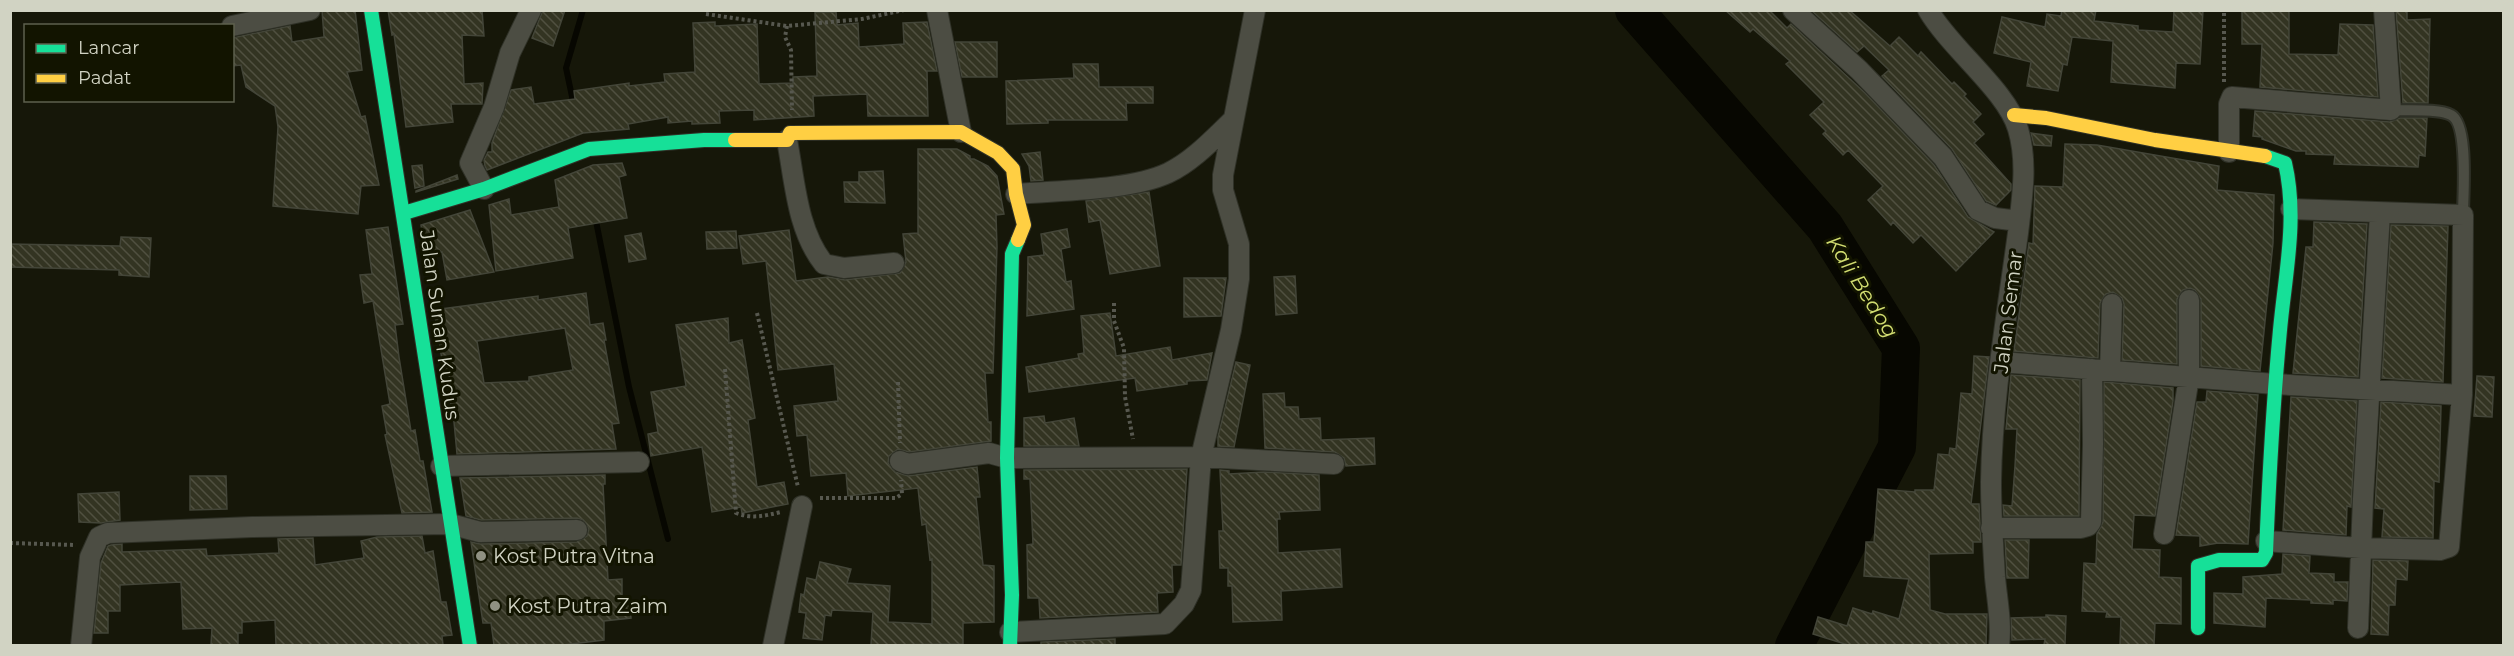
<svg xmlns="http://www.w3.org/2000/svg" width="2514" height="656" viewBox="0 0 2514 656" font-family="Montserrat,sans-serif">
<style>
.lines{fill:none;stroke-linecap:round;stroke-linejoin:round}
.stream{stroke:#070701;stroke-width:6}
.river{stroke:#070701;stroke-width:38}
.building{fill:url(#building-back-hatch);stroke:#434538;stroke-width:1.5;fill-rule:evenodd}
.lane-casing{stroke:#2f3127;stroke-width:14}
.street-casing{stroke:#2f3127;stroke-width:22}
.fast-casing{stroke:#2f3127;stroke-width:16}
.slow-casing{stroke:#2f3127;stroke-width:16}
.path{stroke:#57584f;stroke-width:4;stroke-dasharray:3 3;stroke-linecap:butt}
.lane{stroke:#4c4d43;stroke-width:10}
.street{stroke:#4c4d43;stroke-width:20}
.fast{stroke:#16e098;stroke-width:14}
.slow{stroke:#ffcf43;stroke-width:14}
.poi-dot{fill:#909182;stroke:#121400;stroke-width:2}
.labels{text-anchor:middle;stroke-width:6;stroke-linejoin:round;paint-order:stroke}
.street-label{font-size:20px;fill:#d1d3c3;stroke:#121400}
.poi-label{font-size:20px;fill:#d1d3c3;stroke:#121400;text-anchor:start}
.water-label{font-size:21px;font-style:italic;fill:#d1dc70;stroke:#121400}
</style>
<defs>
<pattern id="building-back-hatch" width="6" height="6" patternUnits="userSpaceOnUse" patternTransform="scale(1.5)"><rect width="6" height="6" fill="#333422"/><path d="M-1 5l2 2M0 0l6 6M5-1l2 2" fill="none" stroke="#505040"/></pattern>
</defs>
<rect width="100%" height="100%" fill="#161709"/>
<g class="lines">
<path class="stream" d="M574 106 566 68 583 10
M595 216 629 387 668 539"/>
<path class="river" d="M1634 10 1825 227 1901 348 1897 447 1794 646"/>
</g>
<path class="building" d="M322 10H355L362 70 347 72 361 117 365 116 379 185 361 186 358 214 273 206 278 127 275 106 246 87 241 65 232 66V38L290 26 292 42 324 37Z
M388 10H482L484 36 462 35 464 84 483 83 482 104H451L453 122 406 127 394 34 392 35Z
M543 10H565L553 46 532 38Z
M1725 10H1769L1787 28 1791 24 1865 93 1934 165 1968 217 1994 232 1956 271 1921 235 1913 243 1893 222 1891 225 1868 200 1883 186 1848 150 1843 155 1823 134 1826 131 1810 115 1824 102 1786 64 1790 61 1753 29 1750 32Z
M1811 10H1849L1890 46 1899 37 1918 56 1921 52 1952 84 1954 82 1966 94 1964 96 1981 114 1973 122 1984 134 1974 143 2011 184V190L1996 205 1986 201 1952 149 1882 76 1889 70 1864 46 1857 52Z
M2062 10H2096L2094 21 2138 26V30L2173 32 2174 10H2203L2200 64 2176 63 2175 88 2111 82 2113 41 2072 37 2067 65 2063 64 2058 91 2027 86 2031 62 1994 53 2002 17 2045 27 2047 14 2061 16Z
M2242 10H2289V54L2338 55 2340 24 2373 25 2378 97 2260 87 2262 44H2242Z
M2396 11H2407V20L2430 19 2428 103H2403Z
M815 12H836L837 25 858 23 859 47 904 44 903 23 927 22 937 71H927L928 116H868L867 94 813 96 814 116 754 120V110L719 111 720 123 692 124V121L668 123V117L628 124 629 129 583 133 487 170 485 166 484 160 488 152H492V143L511 90 531 87 534 104 575 99 574 91 629 83V86L665 82 664 74 695 72 693 23 715 22V26L757 24 759 84 793 83V77L817 76Z
M955 42H997V77H962Z
M1073 64H1098L1099 87H1153V103H1126L1127 120H1048V123L1007 124 1006 81 1074 78Z
M2255 111 2390 122 2400 118H2427L2425 156 2419 155 2418 167 2334 164 2335 155 2306 154V151H2296L2262 139V137L2253 136Z
M2031 133 2052 136 2051 146 2034 145Z
M2065 144 2097 145 2219 166 2217 190 2274 195 2273 243 2260 371 2201 366V299L2195 290 2190 288 2183 290 2177 299V364L2122 360 2124 304 2122 298 2113 292 2106 294 2100 303 2098 358 2014 351 2029 243 2033 244 2035 186 2063 187Z
M918 149H957L970 156V159H974L988 166 997 176 1004 214 996 215 997 247 993 373H985L988 422H991V441L909 452 898 449 889 456 888 463 895 472 908 476 977 467 980 497H976L983 565 994 566V622L963 623V644L871 645 873 612 832 610 831 616 825 615 822 640 803 638 806 613 799 612 801 594 804 595 807 578 816 580 820 562 851 569 847 583 890 586 888 622 932 624V559L930 560 926 524 922 525 918 488 848 496 846 473 811 476 807 435 797 436 794 406 838 401 834 364 778 370 766 261 743 264 739 236 789 230 796 281 828 277 845 280 900 273 906 262 903 234 918 233Z
M1040 152 1043 180 1031 181 1029 166 1022 154Z
M622 163 626 175 619 177 627 218 568 228 573 258 496 271 489 205 509 199 511 215 559 207 555 180 593 165Z
M422 165 424 186 415 188 412 166Z
M883 171 885 203 845 202 844 182H859V172Z
M457 175 458 179 416 192V191Z
M1149 192 1160 266 1110 274 1100 220 1089 222 1086 201Z
M470 210 494 272 447 280 442 252 426 255 421 225Z
M2314 222 2367 224 2358 377 2293 373 2306 247H2313Z
M2391 225 2448 226 2443 382 2382 378Z
M388 227 403 324 395 325 399 357 411 431 415 430 420 461H423L432 512 402 513 385 435 387 434 382 406 390 404 373 301 364 303 360 275 372 274 366 230Z
M1067 229 1070 247 1061 249 1066 282 1071 281 1074 309 1027 316 1028 257 1044 255 1041 234Z
M736 231 737 248 707 249 706 232Z
M641 233 646 259 629 262 625 236Z
M121 237 151 238 149 277 119 275V270L10 267V244L120 246Z
M1295 276 1297 313 1276 315 1274 277Z
M1184 278H1226L1221 316 1184 317Z
M586 293 590 325 603 323 606 340H604L619 423 612 424 616 449 457 454 453 411H451L449 371 444 372 434 310 538 296V300ZM565 328 573 370 529 377V381L484 383 477 341Z
M1110 313 1116 356 1170 347 1172 360 1212 353 1207 380 1187 381V384L1137 391 1135 378 1029 392 1026 367 1079 358 1078 354 1084 353 1081 316Z
M728 318 729 343 742 340 755 418 748 420 757 487 784 482 788 504 742 513 741 507 712 512 702 447 651 456 648 434 658 432 651 392 686 386 676 325Z
M1974 356 1989 357 1971 504H1979L1981 542H1973V553L1929 554 1930 610 1945 614H1987L1986 645H1848L1813 634 1818 617 1847 626 1853 608 1872 614 1873 611 1899 619 1909 579 1864 576 1866 542H1874L1878 489 1915 492V490H1934L1938 454 1949 455 1950 448 1956 449 1961 393 1972 394Z
M1236 362 1250 365 1234 447 1218 446V437Z
M2011 375 2080 380 2079 516H2004L2003 505 2012 506 2015 466 2017 429H2006Z
M2477 376 2494 377 2492 417 2474 416Z
M2104 382 2173 388V401L2155 516 2134 515 2132 549 2160 550 2159 577 2181 578V624L2155 623 2154 645H2120L2121 617H2106L2107 612 2082 611 2084 563 2096 564 2097 534 2103 522Z
M2207 391 2258 395 2248 544 2218 543 2200 546V536L2176 535 2197 402H2206Z
M1284 393 1285 407H1298L1299 419 1320 418 1321 440 1374 438 1375 464 1346 466 1344 458 1335 452 1265 448 1263 394Z
M2291 397 2357 401 2351 507 2347 506 2346 535 2283 530Z
M2381 402 2441 406 2439 482 2434 481 2433 538 2382 537 2384 509 2375 508Z
M1044 416 1045 423 1074 418 1079 446H1024V418Z
M1187 469 1181 565H1172L1173 592 1157 593 1158 612 1040 618 1039 598H1028L1027 545 1033 544 1030 479H1024V470Z
M1220 470 1229 471V474L1264 472 1319 475 1320 510 1279 512 1280 519H1277L1278 553 1340 549 1342 587 1281 591 1282 620 1233 622 1232 586H1228V568H1220L1219 531H1223Z
M605 475V484H603L608 580 622 579V600H629L631 618 604 621V640L563 645H494L491 623H483L471 542 480 544 577 542 587 536 589 529 583 520 577 518 481 520 466 516 460 478Z
M190 476H226L227 509 190 510Z
M119 492 120 520 101 523 79 522 78 494Z
M422 536 425 553 433 551 441 602H446L452 635 442 636 443 645H276L275 620 242 622V633H238V645H211L212 628 183 629 181 582 120 585V611H108V633H94L101 563 108 546 111 545 122 544V552L206 549 207 556 279 553 278 539 313 538 315 565 364 558 361 541 377 537Z
M2005 540H2029L2028 578H2007Z
M2283 554 2310 556 2309 573 2334 574V582H2348L2347 601 2333 600V604L2311 603V600L2266 598 2265 627 2214 623V593L2243 594V577L2282 574Z
M2373 560 2408 561 2407 580 2396 579 2395 605H2389L2388 635 2371 634Z
M2046 615 2066 616 2065 645H2044L2045 639 2012 640 2011 618 2046 617Z
M1115 639V645H1041V642Z"/>
<g class="lines">
<defs>
<path id="lane" d="M2391 110C2406 111 2439 108 2451 115 2469 124 2463 195 2463 215"/>
<path id="street" d="M937 10 961 132
M1793 10 1859 70 1943 157 1978 210 1995 218 2019 221
M1928 10C1951 49 2007 91 2018 129 2028 162 2022 199 2018 233 2007 315 1992 399 1991 482 1991 514 1993 546 1995 577 1997 600 2002 623 1999 646
M232 26 310 10
M787 140C795 182 797 230 824 264L844 268 894 263
M2229 152V104L2232 97 2391 110 2384 10
M484 189 470 163 494 107 510 53 531 10
M1016 194C1060 190 1129 191 1168 173 1193 161 1213 139 1233 120
M2001 362 2275 384 2462 395
M2110 371 2112 304
M900 461 907 464 989 453 1007 458 1201 457 1334 464
M441 466 639 462
M1991 528H2081L2088 526 2091 522 2093 444 2092 369
M2164 534 2189 377V300
M2266 541 2361 548 2440 550 2449 547 2462 395 2463 215 2291 209
M2358 628 2363 499 2380 213
M1010 632 1165 624 1184 604 1191 590 1201 457 1231 330 1239 279V244L1223 190V175L1255 10
M81 646 90 557 99 537 108 533 252 527 450 524 480 532 577 530
M773 646 802 506"/>
<path id="fast" d="M371 10 470 646
M404 213 484 189 589 149 704 140H735
M2198 628V566L2219 560H2262L2266 553C2269 479 2273 404 2280 330 2285 275 2298 218 2285 163L2265 156
M1010 646 1012 595 1007 458 1012 254 1018 240"/>
<path id="slow" d="M2014 115 2046 118 2155 140 2265 156
M735 140H787L790 133 961 132 998 153 1013 169 1016 194 1024 225 1018 240"/>
</defs>
<use href="#lane" class="lane-casing"/>
<use href="#street" class="street-casing"/>
<use href="#fast" class="fast-casing"/>
<use href="#slow" class="slow-casing"/>
<path class="path" d="M706 14 787 26 862 19 904 10
M787 26 785 37 791 50 792 110
M2224 82V10
M1114 303V321L1124 348 1125 397 1133 439
M757 313 798 487
M725 369 736 513C752 519 764 516 781 512
M898 382 900 443
M820 498H896L902 494 901 480
M10 543 76 545"/>
<use href="#lane" class="lane"/>
<use href="#street" class="street"/>
<use href="#fast" class="fast"/>
<use href="#slow" class="slow"/>
</g>
<g class="poi-dot">
<circle cx="481" cy="556" r="6"/>
<circle cx="495" cy="606" r="6"/>
</g>
<g class="labels">
<g class="street-label">
<text transform="translate(2008 312) rotate(-83)" y="7">Jalan Semar</text>
<text transform="translate(440 325) rotate(82)" y="7">Jalan Sunan Kudus</text>
</g>
<g class="poi-label">
<text x="493" y="563">Kost Putra Vitna</text>
<text x="507" y="613">Kost Putra Zaim</text>
</g>
<g class="water-label">
<text transform="translate(1862 287) rotate(58)" y="7">Kali Bedog</text>
</g>
</g>
<rect width="2514" height="656" fill="none" stroke="#d1d3c3" stroke-width="24"/>
<rect x="24" y="24" width="210" height="78" fill="#121400" stroke="#5e604e" stroke-width="1.5"/>
<rect x="36" y="44" width="30" height="9" fill="#16e098" stroke="#5e604e" stroke-width="1.5"/>
<text x="78" y="54" font-size="18" fill="#d1d3c3">Lancar</text>
<rect x="36" y="74" width="30" height="9" fill="#ffcf43" stroke="#5e604e" stroke-width="1.5"/>
<text x="78" y="84" font-size="18" fill="#d1d3c3">Padat</text>
</svg>
